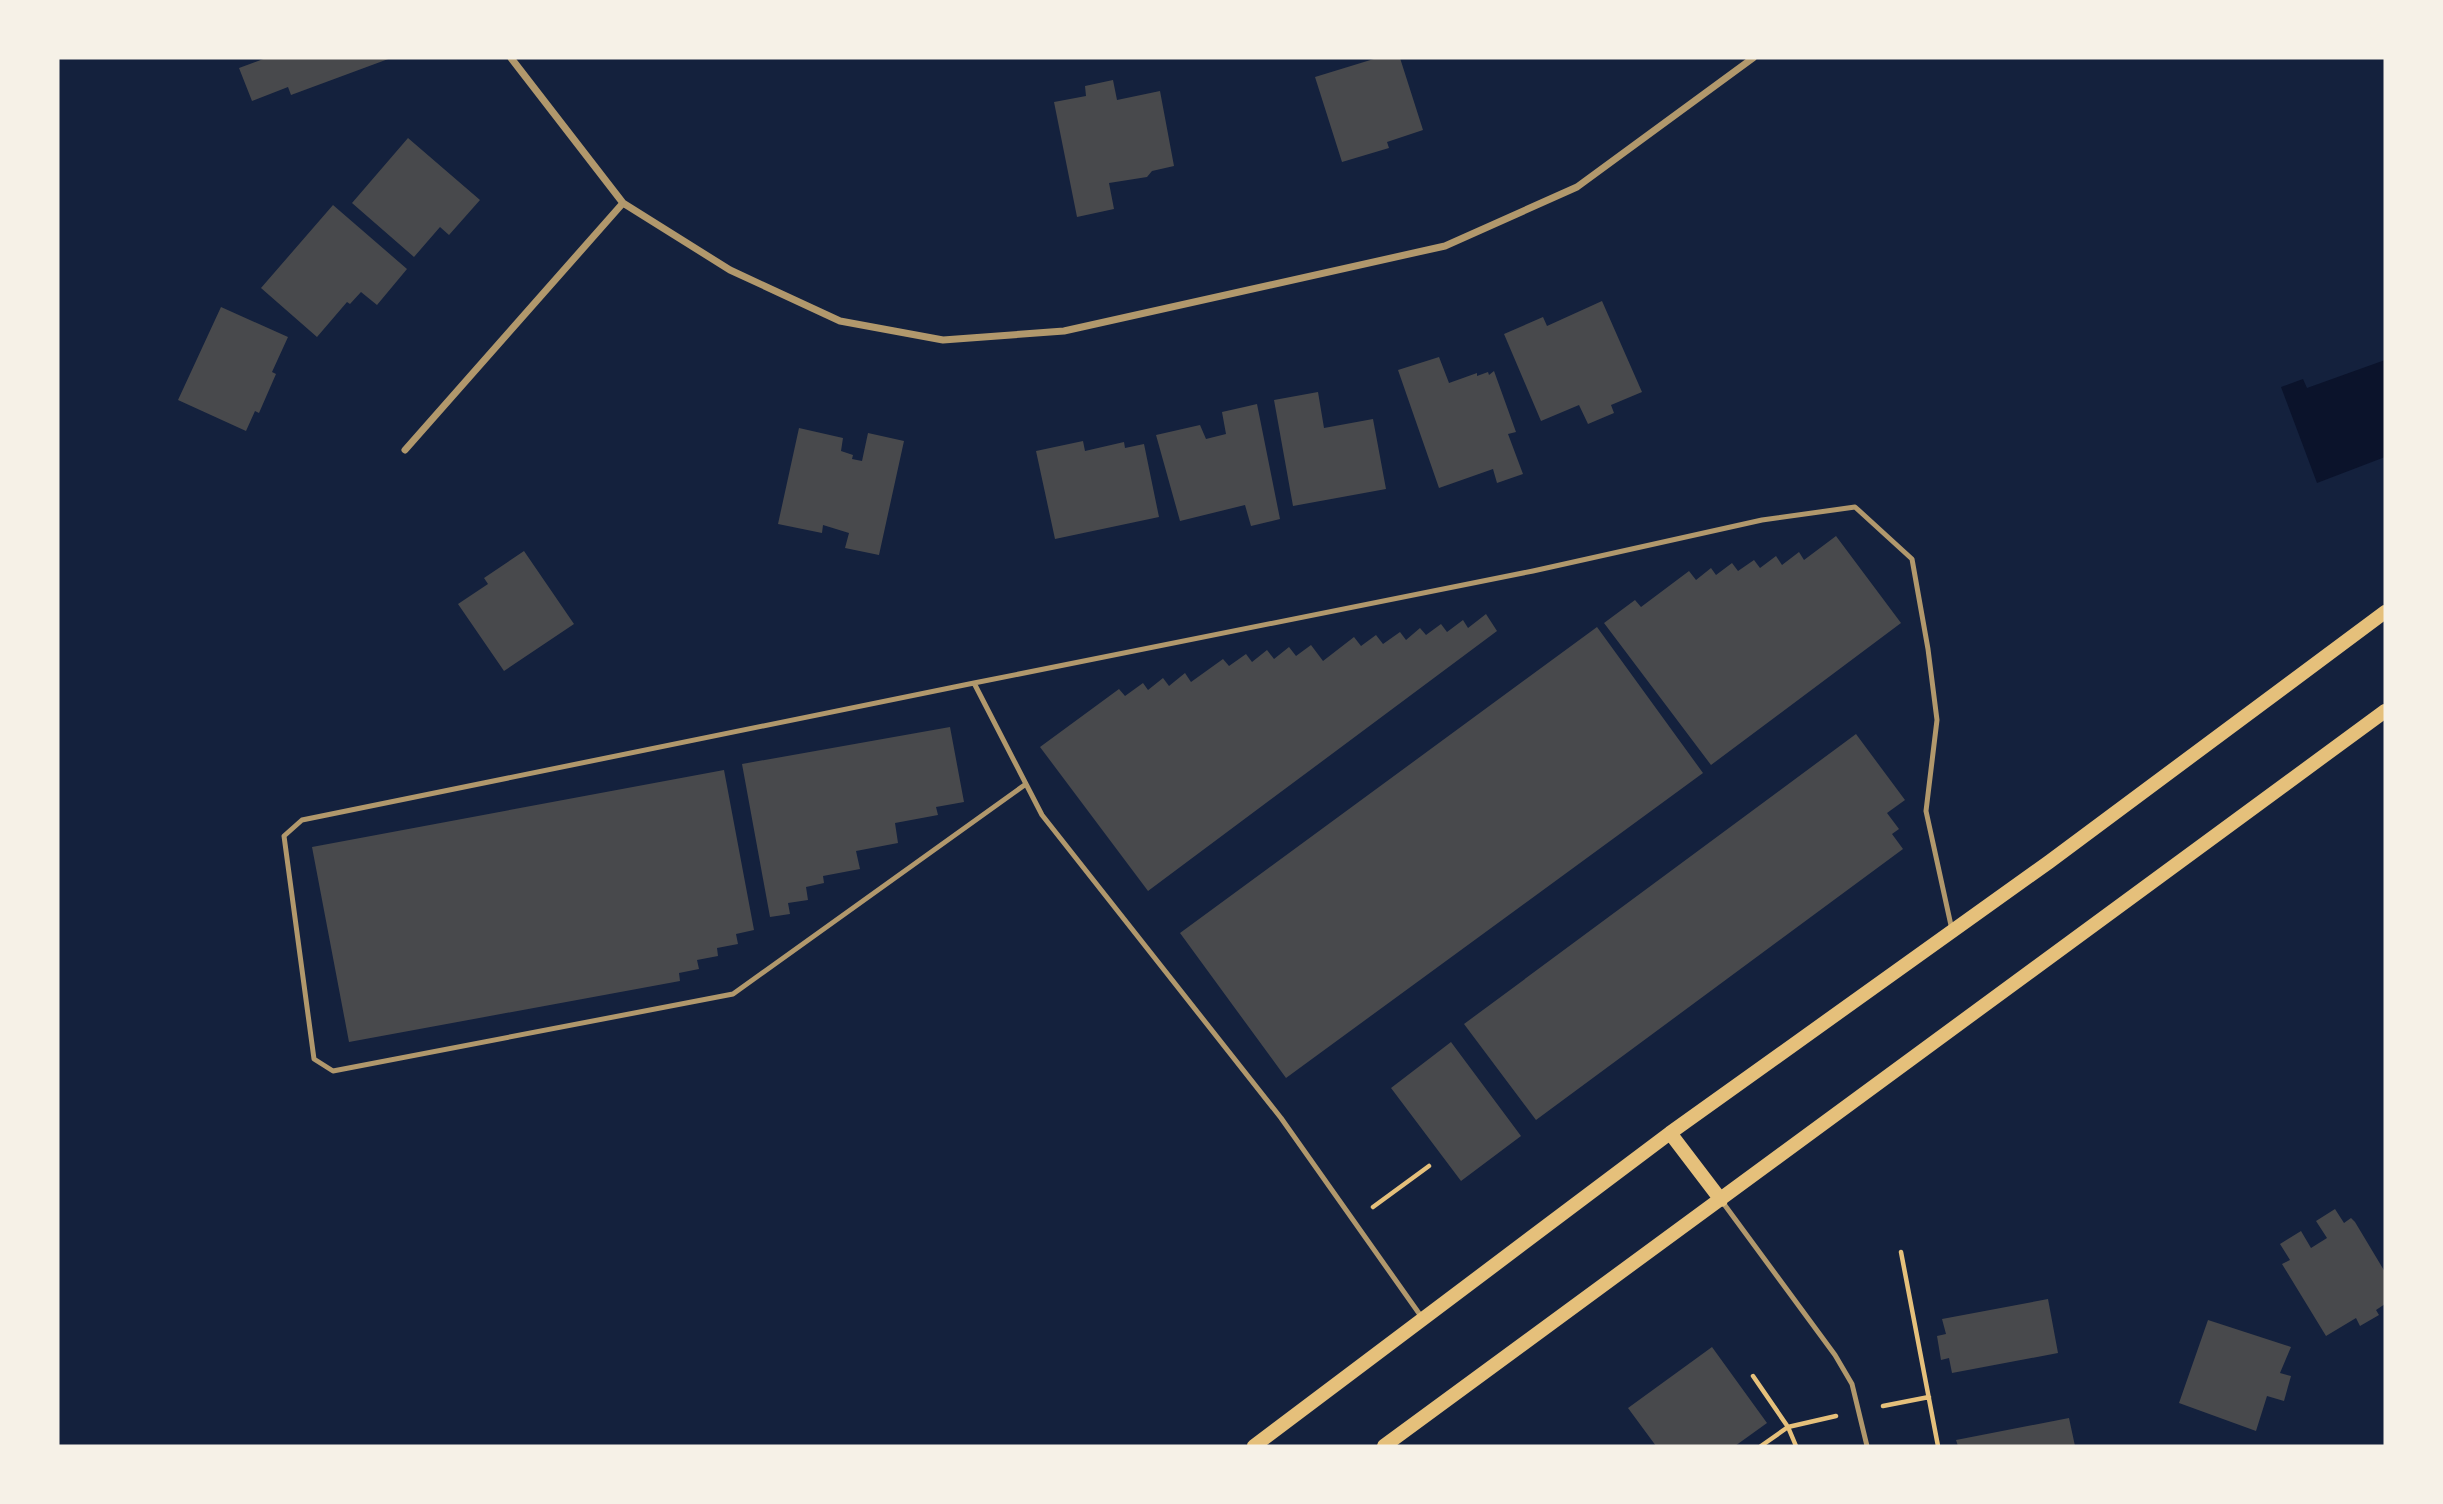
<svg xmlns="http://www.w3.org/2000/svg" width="2443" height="1504" viewBox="0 0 2443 1504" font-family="Mulish,sans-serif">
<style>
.water{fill:#0b132b}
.building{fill:#48494c}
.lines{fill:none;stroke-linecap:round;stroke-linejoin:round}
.path{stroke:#e5c07b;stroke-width:4.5}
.service{stroke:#b1986c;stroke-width:5}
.minor{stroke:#b1986c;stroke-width:7}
.secondary{stroke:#e5c07b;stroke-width:14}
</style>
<rect width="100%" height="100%" fill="#14213d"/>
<path class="water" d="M2385 360V457L2317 483 2281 387 2303 379 2307 388Z"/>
<path class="building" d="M266 58H391L291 95 288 87 252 101 239 68Z
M1377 58H1400L1423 130 1387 142 1389 148 1342 162 1315 77Z
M1113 80 1117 100 1160 91 1174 166 1152 171 1147 177 1109 183 1114 209 1077 217 1054 102 1086 96 1085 86Z
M408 138 480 200 449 235 440 227 414 257 352 203Z
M333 205 407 269 377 305 361 292 350 304 347 302 317 337 261 288Z
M1602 301 1642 392 1611 405 1614 413 1588 424 1579 405 1541 421 1504 334 1543 317 1547 326Z
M221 307 288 337 272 372 276 374 259 413 255 411 246 431 178 400Z
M1439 357 1449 383 1477 373V376L1488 372 1489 375 1494 371 1516 432 1508 434 1523 474 1497 483 1493 469 1439 488 1398 370Z
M1318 392 1324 428 1373 419 1386 489 1293 506 1274 400Z
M1257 404 1280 519 1251 526 1245 505 1180 521 1156 435 1200 425 1206 439 1226 434 1222 412Z
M799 428 843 438 841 451 853 455 852 459 862 461 868 433 904 441 879 555 845 548 849 533 823 525 822 533 778 524Z
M1083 441 1085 451 1124 442 1125 448 1144 444 1159 517 1055 539 1036 451Z
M1836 536 1901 623 1711 765 1604 623 1635 600 1641 607 1689 571 1696 580 1711 568 1716 575 1732 563 1738 571 1754 560 1760 568 1776 556 1782 565 1799 552 1804 560Z
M524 551 574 624 504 671 458 604 488 584 484 578Z
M1486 614 1497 631 1148 891 1040 747 1119 689 1125 696 1143 683 1148 690 1163 678 1169 686 1185 673 1191 682 1223 659 1229 666 1246 654 1252 662 1267 650 1274 659 1289 647 1296 656 1311 645 1323 661 1354 637 1361 646 1376 635 1383 644 1400 632 1406 640 1420 628 1426 635 1441 624 1447 632 1463 620 1468 628Z
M1597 627 1703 773 1286 1078 1180 933Z
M950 727 964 802 936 807 938 815 895 823 898 843 856 851 860 869 823 876 824 883 806 887 808 900 788 903 790 914 770 917 742 764Z
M1856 734 1905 800 1887 813 1899 829 1892 834 1903 849 1536 1120 1464 1024Z
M724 770 754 930 736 934 738 944 717 948 718 956 697 960 699 969 679 973 680 981 349 1042 312 847Z
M1451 1042 1521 1136 1461 1181 1391 1088Z
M2335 1209 2344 1223 2351 1218 2355 1222 2385 1272V1304L2376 1310 2379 1315 2360 1326 2356 1318 2326 1336 2282 1264 2290 1260 2280 1244 2301 1231 2311 1248 2327 1238 2316 1221Z
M2048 1299 2058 1353 1952 1373 1949 1358 1941 1360 1937 1336 1946 1334 1942 1319Z
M2208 1320 2291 1347 2280 1373 2291 1376 2284 1401 2267 1396 2256 1431 2179 1403Z
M1712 1347 1767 1423 1735 1446H1656L1628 1408Z
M2069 1418 2075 1446H1958L1956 1440Z"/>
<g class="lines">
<path class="path" d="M1373 1207 1429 1166
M1901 1252 1938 1446
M1753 1376 1788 1427 1796 1446
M1883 1406 1929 1397
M1761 1446 1788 1427 1836 1416"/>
<path class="service" d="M974 683 302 820 284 836 314 1059 333 1071 733 994 1026 784
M1721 1200 1835 1355 1852 1384 1867 1446
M1423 1319 1281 1118 1042 815 974 683 1533 571 1762 520 1855 507 1912 559 1928 649 1937 720 1926 811 1952 930"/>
<path class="minor" d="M511 58 623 203 730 270 840 321 943 340 1064 331 1445 246 1577 187 1753 58
M405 450 623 203"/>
<path class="secondary" d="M1670 1133 1721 1200
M1254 1446 1670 1133 2049 862 2385 612
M1384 1446 2385 711"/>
</g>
<rect width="2443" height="1504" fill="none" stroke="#f6f1e7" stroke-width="119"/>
</svg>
